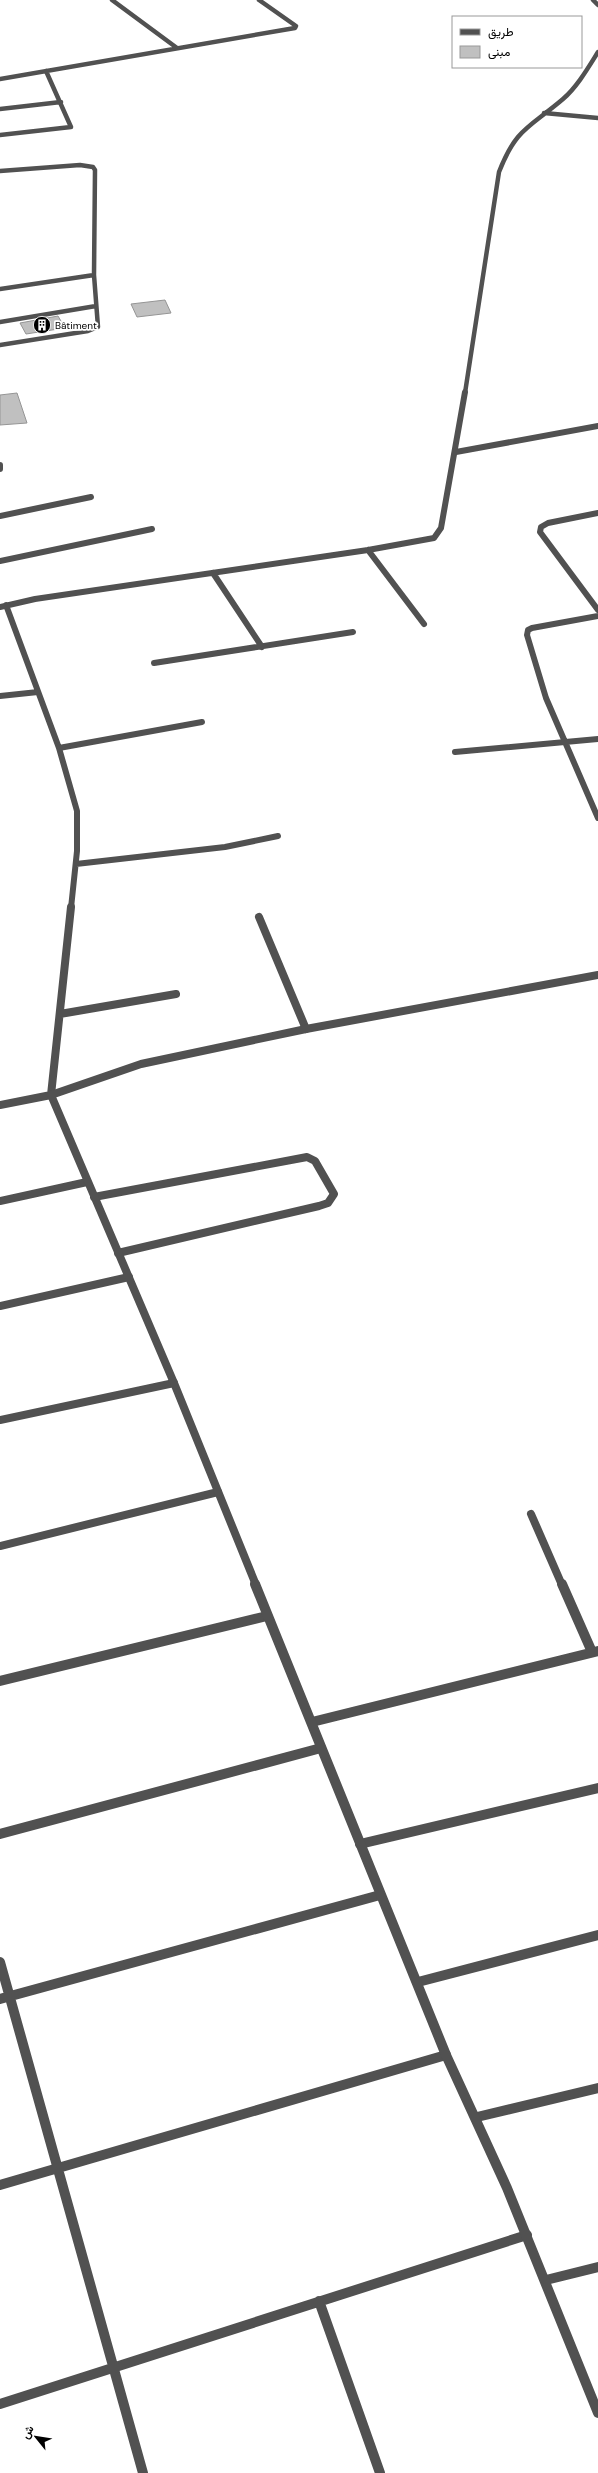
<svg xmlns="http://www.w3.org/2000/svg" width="598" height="2473" viewBox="0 0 598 2473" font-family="'DM Sans',Vazirmatn,sans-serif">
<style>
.building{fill:#c0c0c0;stroke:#959595}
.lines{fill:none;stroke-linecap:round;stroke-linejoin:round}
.minor-far3{stroke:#515151;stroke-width:4.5}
.minor-far2{stroke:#515151;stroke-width:6}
.minor-far1{stroke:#515151;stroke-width:8}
.minor{stroke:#515151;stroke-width:10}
.tertiary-far1{stroke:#515151;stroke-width:8}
.tertiary{stroke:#515151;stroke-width:10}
.labels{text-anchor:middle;stroke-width:3.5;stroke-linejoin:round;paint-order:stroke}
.far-poi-label{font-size:10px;fill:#000;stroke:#fff;text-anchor:start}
</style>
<rect width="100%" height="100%" fill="#fff"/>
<path class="building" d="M165 300 171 313 137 317 131 304Z
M58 316 65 328 26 334 20 323Z
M17 393 27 423 0 425V395Z"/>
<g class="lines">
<path class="minor-far3" d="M112 0 177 48
M593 0 598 5
M0 79 295 28 296 26 259 0
M0 109 61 102
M544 113 598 118
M0 135 71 127 46 71
M0 171 80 165 93 167 95 170 94 275 98 327 88 331 0 345
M0 289 94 275
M0 322 96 306
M465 393 499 172C516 128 529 128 563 99 577 87 588 68 598 52"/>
<path class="minor-far2" d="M456 452 598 426
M0 465V469
M598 513 548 523 541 527 540 532 598 610
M0 516 91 497
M368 550 424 624
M0 561 152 529
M213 573 262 647
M6 605 59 748 77 811V851L71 908
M0 607 35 599 368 550 434 538 441 528 465 392
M598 616 532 628 528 630 527 635 546 698 598 818
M154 663 353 632
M0 696 38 692
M59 748 202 722
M455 752 598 739
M76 864 225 847 278 836"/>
<path class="minor-far1" d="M259 917 306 1029
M60 1014 176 994
M0 1105 51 1095 71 907
M94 1197 307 1157 315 1161 334 1194 328 1203 319 1206 118 1253
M0 1201 87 1182
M0 1306 129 1277
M0 1420 174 1383
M531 1514 562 1585
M0 1546 218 1492"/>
<path class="minor" d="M562 1584 592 1652
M0 1681 267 1616
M312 1722 598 1651
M0 1834 321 1748
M360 1844 598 1788
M0 1962 143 2473
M418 1982 598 1935
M0 1999 380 1895
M477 2117 598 2088
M0 2185 446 2055
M546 2280 598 2267
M319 2301 380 2473
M0 2404 527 2235"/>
<path class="tertiary-far1" d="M256 1585 174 1383 51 1095 141 1064 306 1029 598 975"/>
<path class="tertiary" d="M255 1584 446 2055 507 2188 598 2413"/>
</g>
<defs>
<symbol id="building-disc" viewBox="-11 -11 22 22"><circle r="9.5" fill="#000" stroke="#fff"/><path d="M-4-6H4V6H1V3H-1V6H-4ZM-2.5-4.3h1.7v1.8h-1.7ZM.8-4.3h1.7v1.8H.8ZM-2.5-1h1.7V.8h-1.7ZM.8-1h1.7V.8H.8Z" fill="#fff"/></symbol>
</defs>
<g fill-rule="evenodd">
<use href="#building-disc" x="32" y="315" width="20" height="20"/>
</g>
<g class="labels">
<g class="far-poi-label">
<text x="55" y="329">Bâtiment</text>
</g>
</g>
<rect x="452" y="16" width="130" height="52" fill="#ffffff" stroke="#999999"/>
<rect x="460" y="29" width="20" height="6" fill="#515151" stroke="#999999"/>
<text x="488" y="36" font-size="12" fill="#000000">طريق</text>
<rect x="460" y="46" width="20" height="12" fill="#c0c0c0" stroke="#999999"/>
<text x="488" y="56" font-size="12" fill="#000000">مبنى</text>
<g transform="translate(36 2437) rotate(300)" stroke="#ffffff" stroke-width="3" paint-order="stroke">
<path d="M0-3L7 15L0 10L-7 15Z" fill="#000000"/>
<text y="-6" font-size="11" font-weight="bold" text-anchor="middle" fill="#000000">ش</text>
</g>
</svg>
